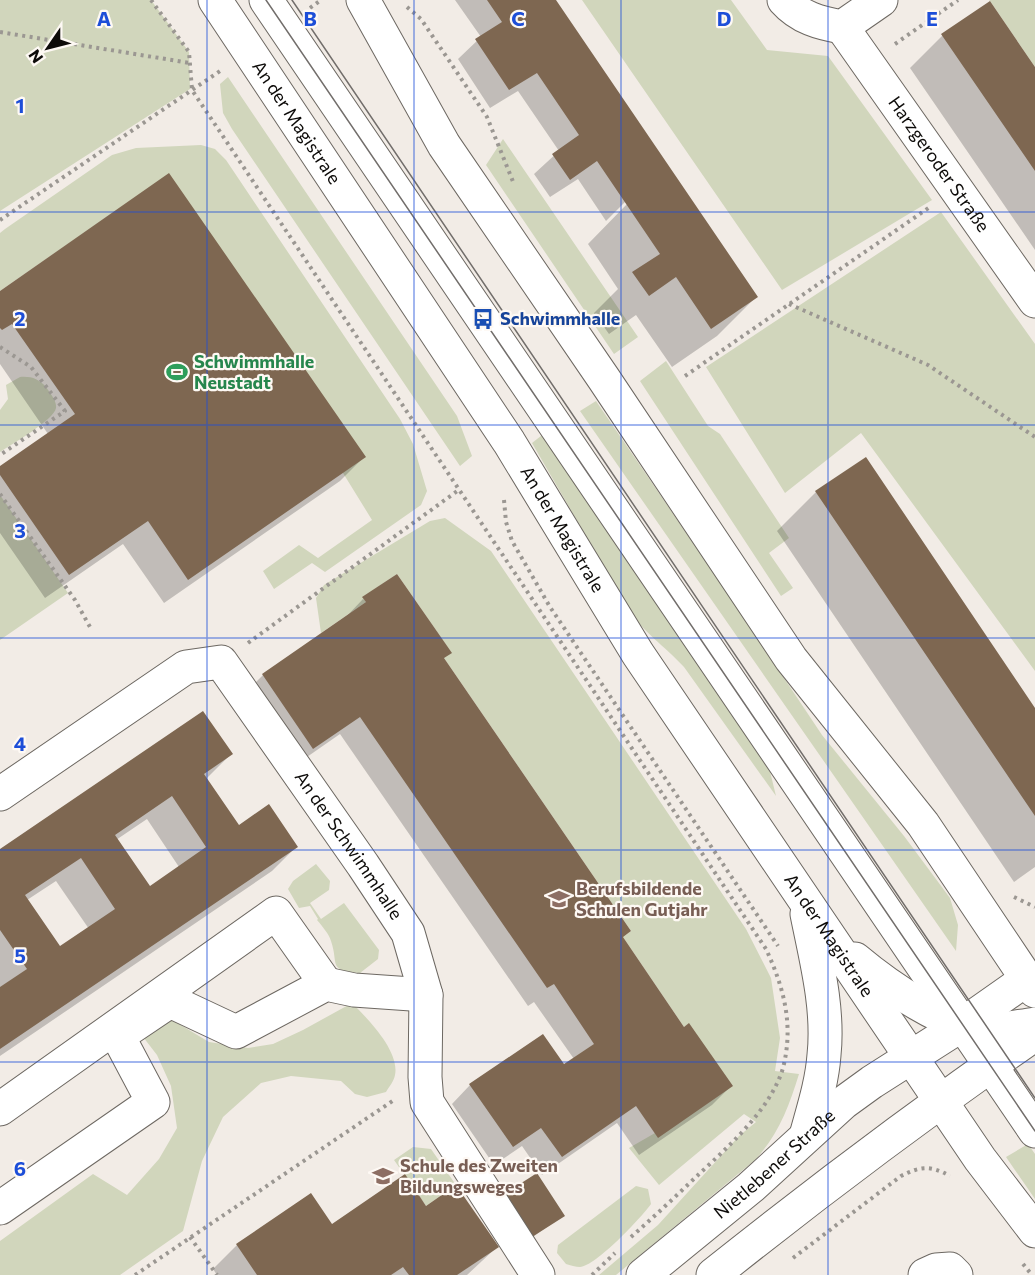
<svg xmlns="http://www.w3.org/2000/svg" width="1035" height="1275" viewBox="0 0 1035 1275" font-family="Commissioner,sans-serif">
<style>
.green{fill:#d1d6bc}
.shadow{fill:#0003;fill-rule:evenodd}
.building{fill:#7e6751;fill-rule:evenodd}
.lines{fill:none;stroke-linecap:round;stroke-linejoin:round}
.minor-casing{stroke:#6d6862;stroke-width:35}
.major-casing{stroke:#6d6862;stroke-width:35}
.path{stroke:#9b9792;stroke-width:4;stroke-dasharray:3 4.5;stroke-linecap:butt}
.minor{stroke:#fff;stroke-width:33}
.major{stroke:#fff;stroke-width:33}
.tram{stroke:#726e6b;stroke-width:1.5}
.grid{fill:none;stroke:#1d4ed8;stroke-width:1.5;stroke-opacity:0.55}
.labels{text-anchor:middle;stroke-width:4.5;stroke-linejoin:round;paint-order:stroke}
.street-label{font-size:18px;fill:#0d0b09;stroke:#fef9f4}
.transit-label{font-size:18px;font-weight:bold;fill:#164399;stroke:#fef9f4;text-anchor:start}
.leisure-label{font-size:18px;font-weight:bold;fill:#27864d;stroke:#fef9f4;text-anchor:start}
.education-label{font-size:18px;font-weight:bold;fill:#785e54;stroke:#fef9f4;text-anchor:start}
.grid-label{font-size:20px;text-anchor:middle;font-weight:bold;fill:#1d4ed8;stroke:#fef9f4;stroke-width:4.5;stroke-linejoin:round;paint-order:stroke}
</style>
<rect width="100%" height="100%" fill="#f2ece6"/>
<path class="green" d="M0 0H151L189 52 190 89 0 211Z
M582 0H731L767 50 828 56 932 200 782 290Z
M989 0H1035V67L990 1Z
M228 77 457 416 472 456 460 466 232 129 223 113 220 84Z
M503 139 638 337 614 354 486 165Z
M201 145 215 149 226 160 400 419 413 444 427 491 421 505 325 572 312 563 274 589 263 571 299 545 318 558 372 520 343 473 169 174 0 291V233L5 229 112 155 136 148Z
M941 212 1035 344V671L861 433 785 493 706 367Z
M666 361 708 426 720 434 789 538 769 553 793 588 781 596 640 381Z
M20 377C31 376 39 379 46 387 50 393 57 401 56 408 54 420 11 445 0 452V410L8 399 6 385Z
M596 401 724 588 822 735 904 836 950 898 958 925 956 951 580 411Z
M546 432 765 751 776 796 684 667C664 645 643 633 627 607L532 443Z
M0 495 68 593 0 640Z
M445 518 491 551 746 929 771 978 780 1038 775 1071 799 1074C789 1107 778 1135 755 1160L616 1275H599L658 1225 739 1136 756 1122 744 1114 659 1185 629 1148 655 1133 658 1137 732 1086 689 1024 684 1027 623 937 631 931 444 658 451 652 397 574 363 597 366 602 321 633 316 598 324 585 430 521Z
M316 864 330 881 329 890 310 903 321 919 344 903 379 950 378 959 360 973C327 971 339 964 331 941 329 934 322 926 317 920L318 919 310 906 299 908 288 889 293 881Z
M352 1003C367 1018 400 1051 395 1075 394 1081 389 1087 386 1092L367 1097 355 1094 341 1081 291 1076 261 1083 223 1117 202 1161 183 1231 120 1275H0V1241L93 1174 127 1195 159 1159 177 1128 171 1086 157 1055 140 1033 164 1015 209 1042 248 1048 273 1044 303 1030Z
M1028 1144 1035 1154V1199L1006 1157Z
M413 1147 431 1149 456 1185 426 1206 394 1160Z
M636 1186 648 1189 651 1204C641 1218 596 1266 580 1267 576 1267 570 1265 566 1264L557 1253 558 1245Z"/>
<path class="shadow" d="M455 0H554L756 297 717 336 672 367 636 315 609 334 594 313 618 289 588 244 627 204V200L606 221 578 179 550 197 534 174 559 151 518 91 490 108 458 59 481 37Z
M989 3 1035 70V250L910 68 942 36Z
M0 292 364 457 340 481 164 603 123 544 45 598 0 533V468L48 434 0 364Z
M816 492 1035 711V867L1014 882 777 531Z
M363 599 450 652 443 659 629 931 622 938 684 1029 731 1086 712 1105 639 1155 617 1123 542 1175 522 1146 494 1165 452 1104 470 1085 563 1066 574 1059 534 1002 528 1006 340 734 294 766 244 694 263 675 345 618Z
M231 754 206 779 238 827 296 847 272 871 0 1056V851ZM147 819 179 867 149 888 116 840ZM56 881 89 929 60 948 27 900Z
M499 1201 563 1215 526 1242Z
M426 1208 497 1247 467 1275H217L213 1269 237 1245Z"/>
<path class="building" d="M487 0H556L758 297 711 329 676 277 649 296 632 272 660 254 597 161 570 180 552 154 579 135 537 73 509 90 475 39 502 22Z
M990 1 1035 67V171L941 34Z
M169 173 366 457 188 580 148 521 69 575 0 475V466L75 414 12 324 2 330 0 328V291Z
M866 457 1035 708V816L815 491Z
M397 574 452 653 444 658 631 931 623 937 684 1027 689 1023 733 1086 658 1138 636 1106 562 1157 541 1128 513 1147 469 1084 543 1034 564 1064 594 1044 554 984 547 988 360 717 313 749 262 674 366 602 362 597Z
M203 711 233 754 204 774 239 825 269 804 298 847 0 1049V987L27 969 0 930V849ZM172 796 206 847 150 886 115 835ZM81 858 115 909 60 946 25 895Z
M537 1173 565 1216 532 1237 504 1194Z
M405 1174 426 1206 456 1185 499 1247 457 1275H409L403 1267 391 1275H257L236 1244 311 1193 332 1224Z"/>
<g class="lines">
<defs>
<g id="minor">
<path d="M266 0 1035 1131"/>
<path d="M784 0C800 18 820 23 842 27L881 0"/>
<path id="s1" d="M842 27 1035 301"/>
<path id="s2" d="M0 794 186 667 221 662 363 865 408 933 426 995 425 1077 427 1102 538 1275"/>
<path d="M0 1109 276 913 326 984"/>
<path d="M0 1208 153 1102 118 1036 170 1001 236 1032 326 984 354 990 426 995"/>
<path d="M925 1275 936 1270 950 1269 956 1275"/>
</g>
<g id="major">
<path id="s3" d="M215 0 509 442 638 654 980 1159 1035 1231"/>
<path d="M363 0 444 145 604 379 791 659 923 824 1035 991"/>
<path d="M855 959C886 985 948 1029 989 1030 1004 1030 1020 1026 1035 1024"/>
<path d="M806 1136C813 1110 822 1083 824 1055 829 1008 816 959 807 914"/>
<path id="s4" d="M643 1275 751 1187 843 1103 872 1082 963 1024 1027 979"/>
<path d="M713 1275C818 1191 925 1111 1035 1034"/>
</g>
</defs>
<use href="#minor" class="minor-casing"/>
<use href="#major" class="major-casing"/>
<path class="path" d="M151 0 189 52 192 90 766 949C784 988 794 1025 783 1068 771 1109 728 1147 698 1175 676 1196 654 1217 631 1237
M407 7 421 19 487 117 514 184
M310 8 321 0
M0 32 190 63
M895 44 958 0
M0 220 223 69
M789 304 928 365 1035 437
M0 347 31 367 65 411 0 455
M685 376 930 207
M0 494 75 600 90 627
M504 500 506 522 512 541 550 607 778 946
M248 643 460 489
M1014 897 1035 907
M190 1237 217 1275
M793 1258 901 1176C921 1166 930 1165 950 1176
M1023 1264 1032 1275
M135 1275 394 1100
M592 1275 615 1253"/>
<use href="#minor" class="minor"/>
<use href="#major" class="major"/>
<path class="tram" d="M266 0 1035 1131
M292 0 1035 1098"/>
</g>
<path class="grid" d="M207 0V1275M414 0V1275M621 0V1275M828 0V1275M0 212H1035M0 425H1035M0 638H1035M0 850H1035M0 1062H1035"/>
<defs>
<symbol id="bus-bare" viewBox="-9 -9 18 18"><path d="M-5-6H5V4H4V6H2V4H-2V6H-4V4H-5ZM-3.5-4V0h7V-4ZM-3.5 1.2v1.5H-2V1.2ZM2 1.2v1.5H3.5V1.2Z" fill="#1a4fb4" stroke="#fef9f4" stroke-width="2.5" paint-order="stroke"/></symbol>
<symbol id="stadium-bare" viewBox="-9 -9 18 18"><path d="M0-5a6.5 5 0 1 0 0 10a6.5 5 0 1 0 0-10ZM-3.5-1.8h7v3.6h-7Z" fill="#2e9e5b" stroke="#fef9f4" stroke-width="2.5" paint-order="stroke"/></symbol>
<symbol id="school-bare" viewBox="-9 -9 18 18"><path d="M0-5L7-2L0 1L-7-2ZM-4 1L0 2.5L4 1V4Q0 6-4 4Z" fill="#8d6e63" stroke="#fef9f4" stroke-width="2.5" paint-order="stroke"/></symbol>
</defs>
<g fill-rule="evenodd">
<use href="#bus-bare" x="468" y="304" width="30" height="30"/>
<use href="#stadium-bare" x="162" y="357" width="30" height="30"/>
<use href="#school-bare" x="544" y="884" width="30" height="30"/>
<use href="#school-bare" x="368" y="1161" width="30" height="30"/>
</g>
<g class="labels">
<g class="street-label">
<text dy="6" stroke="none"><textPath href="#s3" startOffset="147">An der Magistrale</textPath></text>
<text dy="6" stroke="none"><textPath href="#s1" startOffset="168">Harzgeroder Straße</textPath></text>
<text dy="6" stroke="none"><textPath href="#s3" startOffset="633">An der Magistrale</textPath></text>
<text dy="6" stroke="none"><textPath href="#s2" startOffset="484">An der Schwimmhalle</textPath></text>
<text dy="6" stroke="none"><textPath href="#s3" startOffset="1119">An der Magistrale</textPath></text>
<text dy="6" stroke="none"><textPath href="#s4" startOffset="172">Nietlebener Straße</textPath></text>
</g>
<g class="transit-label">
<text x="500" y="325">Schwimmhalle</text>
</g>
<g class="leisure-label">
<text x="194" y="368">Schwimmhalle<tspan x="194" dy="21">Neustadt</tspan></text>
</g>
<g class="education-label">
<text x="576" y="895">Berufsbildende<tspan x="576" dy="21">Schulen Gutjahr</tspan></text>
<text x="400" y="1172">Schule des Zweiten<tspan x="400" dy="21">Bildungsweges</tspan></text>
</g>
</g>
<g class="grid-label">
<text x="104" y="26">A</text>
<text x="310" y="26">B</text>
<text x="518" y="26">C</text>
<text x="724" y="26">D</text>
<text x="932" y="26">E</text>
<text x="20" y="113">1</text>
<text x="20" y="326">2</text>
<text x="20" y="538">3</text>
<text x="20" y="751">4</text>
<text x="20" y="963">5</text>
<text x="20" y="1176">6</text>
</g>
<g transform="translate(48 48) rotate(235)" stroke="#fef9f4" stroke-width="4.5" paint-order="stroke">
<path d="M0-4.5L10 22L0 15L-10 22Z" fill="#0d0b09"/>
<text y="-9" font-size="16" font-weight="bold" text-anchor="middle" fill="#0d0b09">N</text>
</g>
</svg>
